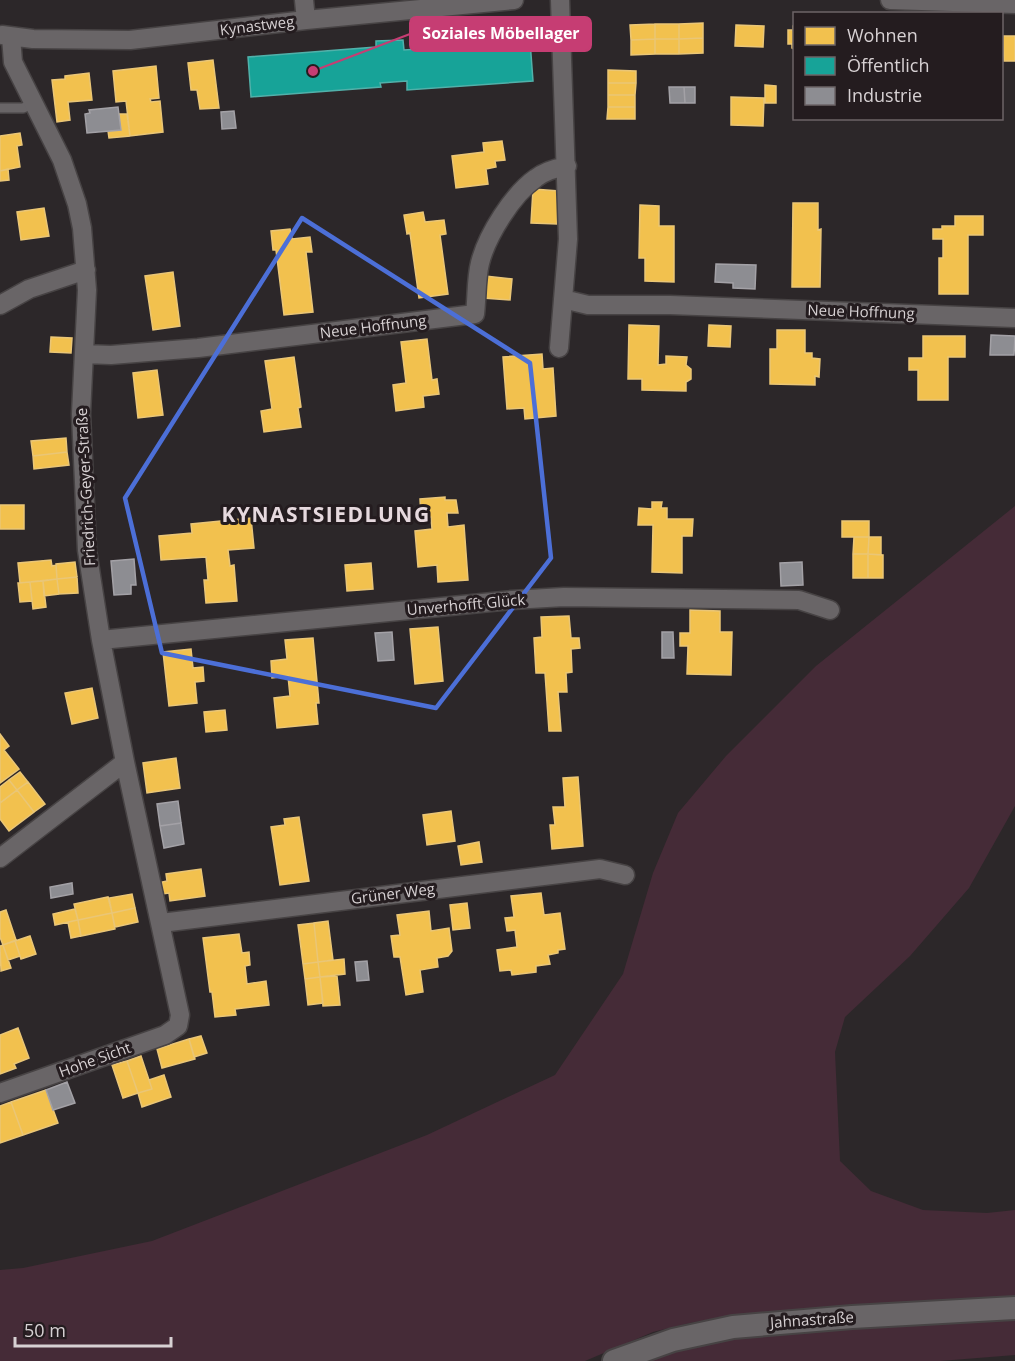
<svg xmlns="http://www.w3.org/2000/svg" width="1015" height="1361" viewBox="0 0 1015 1361" font-family="'Open Sans',sans-serif">
<style>
.green{fill:#452b37}
.homes{fill:#f2c14e;stroke:#eac676;stroke-width:1.5}
.public{fill:#17a398;stroke:#51b1aa;stroke-width:1.5}
.industry{fill:#8d8d92;stroke:#a3a1a6;stroke-width:1.5}
.lines{fill:none;stroke-linecap:round;stroke-linejoin:round}
.service-casing{stroke:#474344;stroke-width:12}
.minor-casing{stroke:#474344;stroke-width:21}
.tertiary-casing{stroke:#474344;stroke-width:26}
.service{stroke:#696567;stroke-width:9}
.minor{stroke:#696567;stroke-width:18}
.tertiary{stroke:#696567;stroke-width:22}
.marked{fill:none;stroke:#4c6fd7;stroke-width:4.5;stroke-linejoin:round}
.labels{text-anchor:middle;stroke-width:6;stroke-linejoin:round;paint-order:stroke}
.street-label{font-size:15px;fill:#d7d1d3;stroke:#241c1f}
.district-label{font-size:21px;font-weight:bold;letter-spacing:1.5px;fill:#e6d9de;stroke:#241c1f}
.leader{fill:none;stroke:#c63d73;stroke-width:2}
.callout-dot{fill:#c63d73;stroke:#241c1f;stroke-width:2}
.callout{fill:#c63d73;stroke:#c63d73;stroke-width:2}
.callout-label{font-size:16px;text-anchor:middle;font-weight:bold;fill:#fff}
</style>
<rect width="100%" height="100%" fill="#2c2729"/>
<path class="green" d="M1015 506V806L969 888 910 956 845 1017 835 1052 840 1161 871 1191 923 1210 987 1213 1015 1210V1296L850 1305 733 1315 690 1323 653 1332 585 1361H0V1270L23 1268 152 1241 427 1135 555 1075 623 974 653 873 678 813 726 756 816 666Z
M1015 1318V1355L940 1361H645L675 1351 735 1337Z"/>
<path class="homes" d="M703 23V38L679 39V24Z
M655 24V39L631 40 630 25Z
M655 24H679V39H655Z
M736 25 764 26 763 47 735 46Z
M793 26H794V49L792 48V44H788V30H793Z
M1003 36H1015V61H1004Z
M703 38V53L679 54V39Z
M655 39V54L631 55V40Z
M655 39H679V54H655Z
M213 60 219 108 200 109 197 90H191L188 63Z
M156 66 159 98 150 99 151 102 160 101 163 132 130 136 126 101 116 102 113 71Z
M608 70 636 71V83H608Z
M89 73 92 100 68 102 70 120 57 122 52 80 65 79V76Z
M608 83H636L635 95H608Z
M765 85 776 86V103H765Z
M608 95H635V107H608Z
M731 97 764 98 763 126 731 125Z
M608 107H635V119H607Z
M119 114H127L130 136 109 138 108 131 121 130Z
M20 133 22 145 17 146 20 167 0 171V136Z
M502 141 505 160 495 161 496 167 486 169 488 184 456 188 452 156 484 152 483 143Z
M8 169 9 180 0 181V171Z
M533 189 559 191 557 224 531 223Z
M793 203H818V230L821 229 820 287H792Z
M640 205 659 206V226H674V282L645 281V258H639Z
M44 208 49 236 21 240 17 212Z
M423 212 425 222 444 220 446 234 440 235 448 294 419 298 410 233 407 234 404 215Z
M955 216H983V235H968V294H939V258H943V239H933V229H942V226H955Z
M290 229 292 239 310 237 312 252H306L313 312 284 315 276 250H273L271 231Z
M173 272 180 326 153 330 145 276Z
M485 276 512 279 510 300 483 298Z
M629 325 659 326 658 365 666 364V356L687 357 686 365 691 369V379L686 382V391L642 390V379H628Z
M709 325 731 326 730 347 708 346Z
M777 330H805V353H812V358L820 359 819 377 815 376V385L770 384V349H777Z
M923 336H965V357H948V400H918V370H909V358H923Z
M51 337 72 338 71 353 50 352Z
M427 339 432 380 437 379 439 394 423 396 424 407 396 411 393 385 406 383 401 342Z
M542 354 543 369 553 368 556 416 525 419 524 408 507 409 503 357Z
M294 357 301 407 298 408 301 427 264 432 261 411 272 409 265 361Z
M157 370 163 415 138 418 133 373Z
M66 438 67 452 33 456 31 441Z
M67 452 69 465 34 469 33 456Z
M445 497V500H456L458 513H447L448 527 464 525 468 580 438 582 437 565 418 567 415 531 432 529 431 517H421L420 499Z
M652 502H662L661 508H667V519H693L692 536H682V573L652 572 653 525H638L639 508 652 509Z
M0 505H24V529H0Z
M251 518 254 548 228 550 230 566 234 565 237 601 206 603 204 580H208L206 557 161 560 159 536 192 533 191 524Z
M842 521H869V537H842Z
M854 537H869L868 554H853Z
M869 537H881V555L868 554Z
M853 554H868V578H853Z
M868 554 883 555V578H868Z
M51 560 52 566 56 565 57 579 20 583 18 563Z
M75 562 77 577 57 579 56 564Z
M371 563 373 589 347 591 345 565Z
M77 577 78 593 59 594 57 579Z
M57 579 59 594 44 596 43 581Z
M43 581 46 607 33 609 30 582Z
M30 582 32 601 20 602 18 583Z
M690 610 720 611V632H732L731 675 687 674 688 646H680V633H690Z
M569 616 571 638H579L580 648 571 649 572 672 566 673 567 692H558L561 731H549L545 673H536L534 638 542 637 541 617Z
M438 627 443 681 415 684 410 629Z
M313 638 319 703H316L318 724 277 728 274 698 290 696 288 676 272 678 271 661 287 659 285 640Z
M191 649 193 668 203 667 204 681 195 682 197 703 169 706 163 652Z
M92 688 98 718 72 724 65 693Z
M225 710 227 730 206 732 204 712Z
M0 734 9 746 4 750 19 769 0 783Z
M176 758 180 788 147 793 143 763Z
M20 772 28 782 17 790 9 780Z
M578 777 583 846 552 849 550 825H555L553 807H565L563 778Z
M9 780 17 790 0 803V787Z
M28 782 45 804 34 812 17 790Z
M17 790 34 812 9 831 0 819V803Z
M451 811 455 841 427 845 423 815Z
M299 817 309 881 280 885 271 827 285 825 284 819Z
M479 842 482 862 461 865 458 846Z
M201 869 205 896 170 901 169 893 163 894 162 882 167 881 166 874Z
M541 893 544 915 560 913 565 949 558 950V953L548 955 550 964 536 966V972L512 975 511 970 500 971 497 950 517 947 515 930 507 931 505 918 514 917 511 896Z
M132 894 135 908 112 913 109 898Z
M108 897 112 913 78 920 74 904Z
M467 903 470 928 453 930 450 905Z
M135 908 138 922 115 927 112 913Z
M75 909 78 920 55 925 53 914Z
M6 910 16 940 3 945 0 937V912Z
M429 911 431 931 449 928 452 951 448 956 437 958 438 967 420 970 423 992 406 995 400 957H394L391 936 400 935 397 915Z
M112 913 115 929 81 936 78 920Z
M78 920 81 936 71 938 68 922Z
M328 921 333 960 318 962 314 923Z
M314 923 318 962 303 964 298 925Z
M239 934 242 953 249 952 250 965 245 966 247 984 266 981 269 1005 235 1009 236 1015 215 1017 212 992H210L203 938Z
M30 936 36 954 21 959 15 941Z
M15 941 20 956 8 960 3 945Z
M3 945 11 968 1 971 0 946Z
M344 959 345 974 320 977 318 962Z
M318 962 320 977 305 979 303 964Z
M337 976 340 1005 323 1006 320 977Z
M320 977 323 1003 308 1005 305 979Z
M18 1028 29 1058 14 1064 16 1068 0 1074V1035Z
M201 1036 207 1053 194 1057 189 1039Z
M189 1039 195 1059 162 1068 157 1049Z
M141 1056 152 1089 138 1093 127 1061Z
M127 1061 138 1093 123 1098 112 1065Z
M164 1075 171 1097 142 1107 138 1093 152 1089 149 1080Z
M46 1090 58 1123 23 1135 11 1102Z
M11 1102 23 1135 0 1143V1106Z"/>
<path class="public" d="M403 40 404 50 530 41 533 81 407 90V81L380 83 381 87 251 97 248 57 376 47V41Z"/>
<path class="industry" d="M669 87H684L685 103H670Z
M684 87H695V103H685Z
M118 107 121 130 87 133 85 114 90 113 89 110Z
M234 111 236 128 222 129 221 112Z
M716 264 756 265 755 289 733 288V283L715 282Z
M991 335 1015 336 1014 355H990Z
M134 559 136 585H131V594L114 595 111 561Z
M802 562 803 585 781 586 780 563Z
M392 632 394 660 378 661 375 633Z
M662 632H673L674 658H662Z
M178 801 181 823 160 826 157 804Z
M181 823 184 844 164 848 160 826Z
M72 883 73 894 51 898 50 887Z
M367 961 369 980 357 981 355 962Z
M67 1082 75 1103 53 1110 46 1090Z"/>
<g class="lines">
<defs>
<path id="service" d="M0 108H23L35 103"/>
<path id="minor" d="M304 0 306 20
M890 0 1015 4
M2 35 33 39 130 40 306 20 514 0
M563 299 588 305H670L1015 318
M0 305 29 289 86 270
M559 348 568 239 560 0
M84 354 111 355 198 348 475 314C477 297 476 279 480 263 487 235 513 194 536 178 545 171 556 168 567 166
M101 640 512 600 564 597 799 600 830 610
M0 858 125 762
M161 923 600 869 625 875
M0 1093 165 1035 178 1026 180 1015 125 762 101 640 87 550 81 414 87 290 82 228 77 204 62 160 13 62 11 37"/>
<path id="tertiary" d="M614 1361 673 1340 733 1327 852 1317 1015 1308"/>
</defs>
<use href="#service" class="service-casing"/>
<use href="#minor" class="minor-casing"/>
<use href="#tertiary" class="tertiary-casing"/>
<use href="#service" class="service"/>
<use href="#minor" class="minor"/>
<use href="#tertiary" class="tertiary"/>
</g>
<path class="marked" d="M302 218 530 363 551 558 436 708 162 653 125 498Z"/>
<g class="labels">
<g class="street-label">
<text transform="translate(257 26) rotate(-7)" y="5">Kynastweg</text>
<text transform="translate(861 312) rotate(2)" y="5">Neue Hoffnung</text>
<text transform="translate(373 327) rotate(-7)" y="5">Neue Hoffnung</text>
<text transform="translate(86 487) rotate(-93)" y="5">Friedrich-Geyer-Straße</text>
<text transform="translate(466 605) rotate(-5)" y="5">Unverhofft Glück</text>
<text transform="translate(393 894) rotate(-7)" y="5">Grüner Weg</text>
<text transform="translate(95 1060) rotate(-20)" y="5">Hohe Sicht</text>
<text transform="translate(812 1320) rotate(-4)" y="5">Jahnastraße</text>
</g>
<g class="district-label">
<text x="326" y="522">KYNASTSIEDLUNG</text>
</g>
</g>
<path class="leader" d="M313 71L410 34"/>
<circle class="callout-dot" cx="313" cy="71" r="6"/>
<rect class="callout" x="410" y="17" width="181" height="34" rx="6"/>
<g class="callout-label">
<text x="501" y="39">Soziales Möbellager</text>
</g>
<rect x="793" y="12" width="210" height="108" fill="#241c1f" stroke="#6c6467" stroke-width="1.5"/>
<rect x="805" y="27" width="30" height="18" fill="#f2c14e" stroke="#6c6467" stroke-width="1.5"/>
<text x="847" y="42" font-size="18" fill="#d7d1d3">Wohnen</text>
<rect x="805" y="57" width="30" height="18" fill="#17a398" stroke="#6c6467" stroke-width="1.5"/>
<text x="847" y="72" font-size="18" fill="#d7d1d3">Öffentlich</text>
<rect x="805" y="87" width="30" height="18" fill="#8d8d92" stroke="#6c6467" stroke-width="1.5"/>
<text x="847" y="102" font-size="18" fill="#d7d1d3">Industrie</text>
<path d="M15 1337v9h156v-9" fill="none" stroke="#d7d1d3" stroke-width="3"/>
<text x="24" y="1337" font-size="18" fill="#d7d1d3" stroke="#241c1f" stroke-width="4.5" paint-order="stroke">50 m</text>
</svg>
